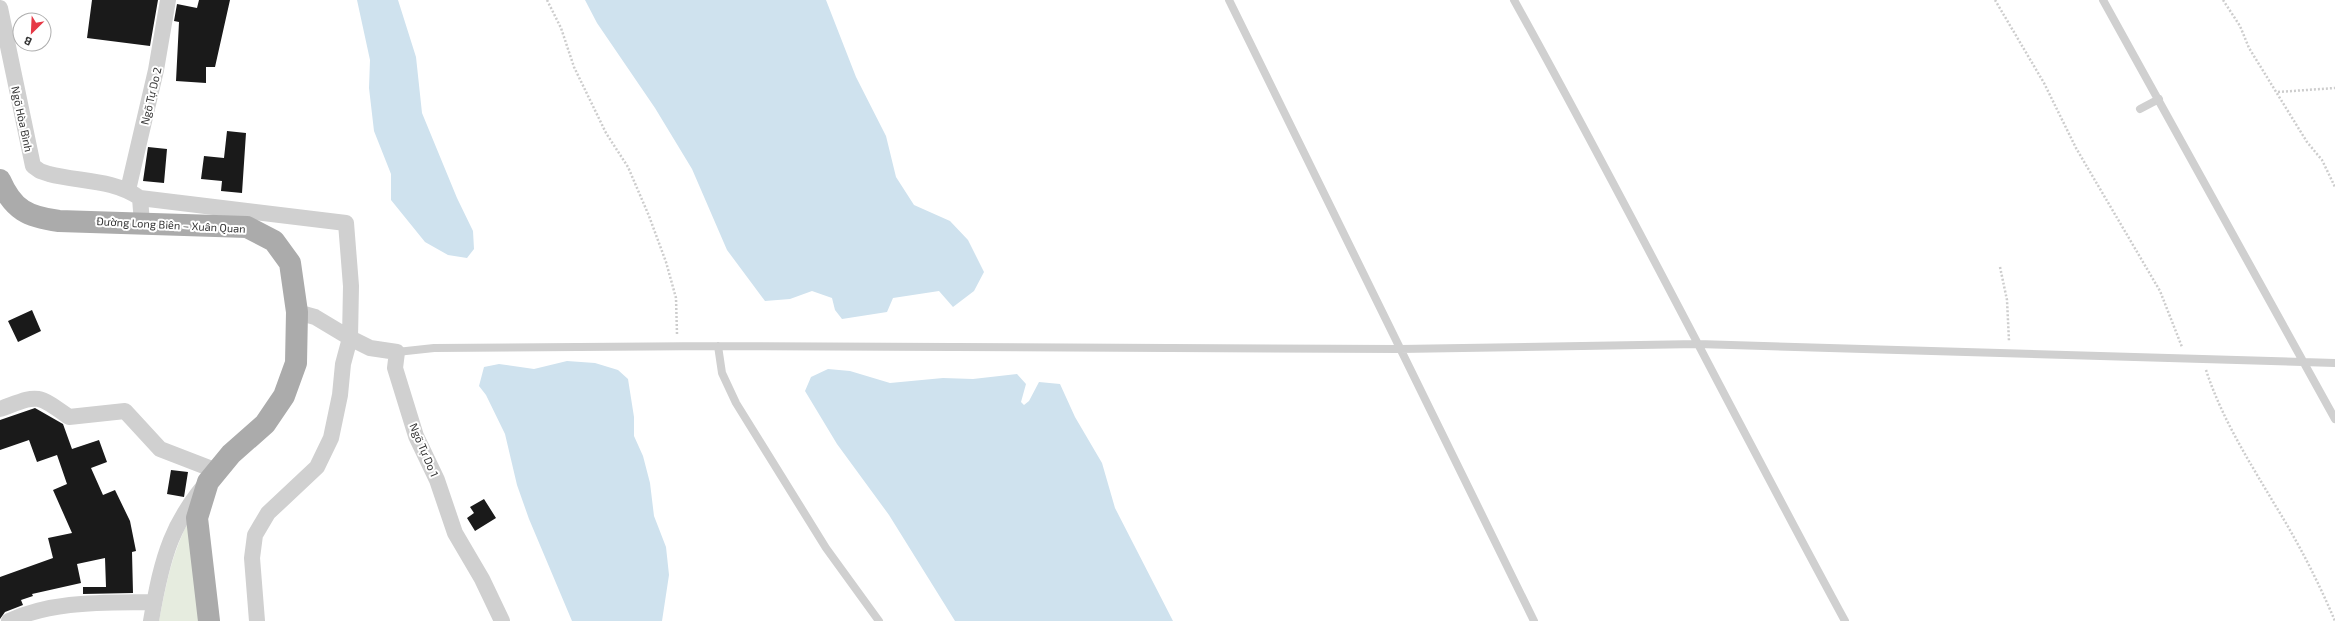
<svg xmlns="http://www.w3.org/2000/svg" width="2335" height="621" viewBox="0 0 2335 621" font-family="'Exo 2',sans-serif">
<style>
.green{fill:#e6ecdf}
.water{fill:#cfe2ee}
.building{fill:#1a1a1a}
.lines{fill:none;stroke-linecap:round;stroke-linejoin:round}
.path{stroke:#cdcdcd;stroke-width:2.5;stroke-dasharray:2 2;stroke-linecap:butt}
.service{stroke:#d0d0d0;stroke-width:8}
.minor{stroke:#d0d0d0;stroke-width:16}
.primary{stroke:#ababab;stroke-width:22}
.labels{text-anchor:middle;stroke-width:4;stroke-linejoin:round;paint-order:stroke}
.street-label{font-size:11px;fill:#333;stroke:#fff}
</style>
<rect width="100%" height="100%" fill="#fff"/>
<path class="green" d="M190 519 200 621H159C166 585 172 551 190 519Z"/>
<path class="water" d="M357 0H398L416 57 422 113 457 198 473 231 474 249 467 258 448 255 425 242 391 200V174L374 131 369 88 370 60Z
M585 0H826L856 77 886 136 896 177 914 205 950 221 968 240 984 272 974 291 953 307 939 291 893 298 887 312 842 319 835 310 832 298 812 291 790 299 765 301 727 250 692 169 655 108 597 23Z
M567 361 595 363 618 370 628 379 634 417V436L643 456 650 483 654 516 666 547 669 575 662 621H572L529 519 517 485 505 434 486 395 479 386 484 367 499 364 534 369Z
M828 369 850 371 890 383 943 378 973 379 1017 374 1026 384 1021 402 1024 405 1029 401 1039 382 1060 384 1075 417 1102 463 1115 508 1173 621H955L889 515 837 444 805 391 811 377Z"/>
<path class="building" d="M92 0H158L150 46 87 38Z
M199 0H230L215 67H206V83L176 81 179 22 174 21 177 4 197 8Z
M227 131 246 133 242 193 221 191 222 181 201 179 204 156 224 158Z
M148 147 167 149 164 183 143 181Z
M32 310 41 331 18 342 8 321Z
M35 408 63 424 72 449 99 440 107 462 91 468 103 495 115 490 130 521 136 551 132 552 133 593 83 594V587H106L105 558 77 564 81 583 32 594 33 596 21 600 23 605 5 612 0 619V577L53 558 48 538 72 533 53 490 67 484 57 455 37 462 29 440 0 450V420Z
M171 470 188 472 184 497 167 494Z
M484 499 496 518 475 531 467 518 474 513 470 507Z"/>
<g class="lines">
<path class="path" d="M547 0 561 28 574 67 606 133 628 167 649 216 666 262 676 298 677 334
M1995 0 2044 83 2076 148 2160 291 2182 347
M2223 0 2240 26 2249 48 2307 142 2322 160 2335 187
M2278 92 2335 88
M2000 267 2007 300 2009 341
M2206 370C2222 419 2249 461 2275 505 2298 542 2318 581 2335 621"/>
<path class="service" d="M1229 0 1534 621
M1514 0C1628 205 1733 415 1845 621
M2103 0 2335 419
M2140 109 2159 99
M718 346 722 373 736 403 826 548 879 621
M397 352 434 348 718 346 1400 349 1698 344 2335 363"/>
<path class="minor" d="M0 8 33 166 40 171 49 174C80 182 112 179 140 198L142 223
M128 190 156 70 168 0
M140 198 346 223 351 286 350 338 343 364 340 395 331 438 317 467 268 513 255 535 252 558 257 621
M297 312 315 317 350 338 370 348 397 352 395 368 416 436 437 480 455 533 482 579 502 621
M0 409C39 395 35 393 69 417L125 411 160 449 217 471C171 520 162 557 151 621
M9 621C54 600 106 603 154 602"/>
<path class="primary" d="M0 180C13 210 28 217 59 221L247 227 274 241 290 263 297 312 296 363 284 396 265 424 231 454 208 482 197 518 209 621"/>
</g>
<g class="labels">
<g class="street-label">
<text transform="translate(151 96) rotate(-77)" y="4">Ngõ Tự Do 2</text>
<text transform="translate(22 119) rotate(78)" y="4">Ngõ Hòa Bình</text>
<text transform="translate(171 225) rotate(3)" y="4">Đường Long Biên – Xuân Quan</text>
<text transform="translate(424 450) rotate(67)" y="4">Ngõ Tự Do 1</text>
</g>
</g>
<g transform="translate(32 32) rotate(204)"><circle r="19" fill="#ffffff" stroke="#adadad"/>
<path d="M0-3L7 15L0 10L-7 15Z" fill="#e63946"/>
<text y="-6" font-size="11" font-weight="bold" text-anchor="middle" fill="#333333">B</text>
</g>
</svg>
